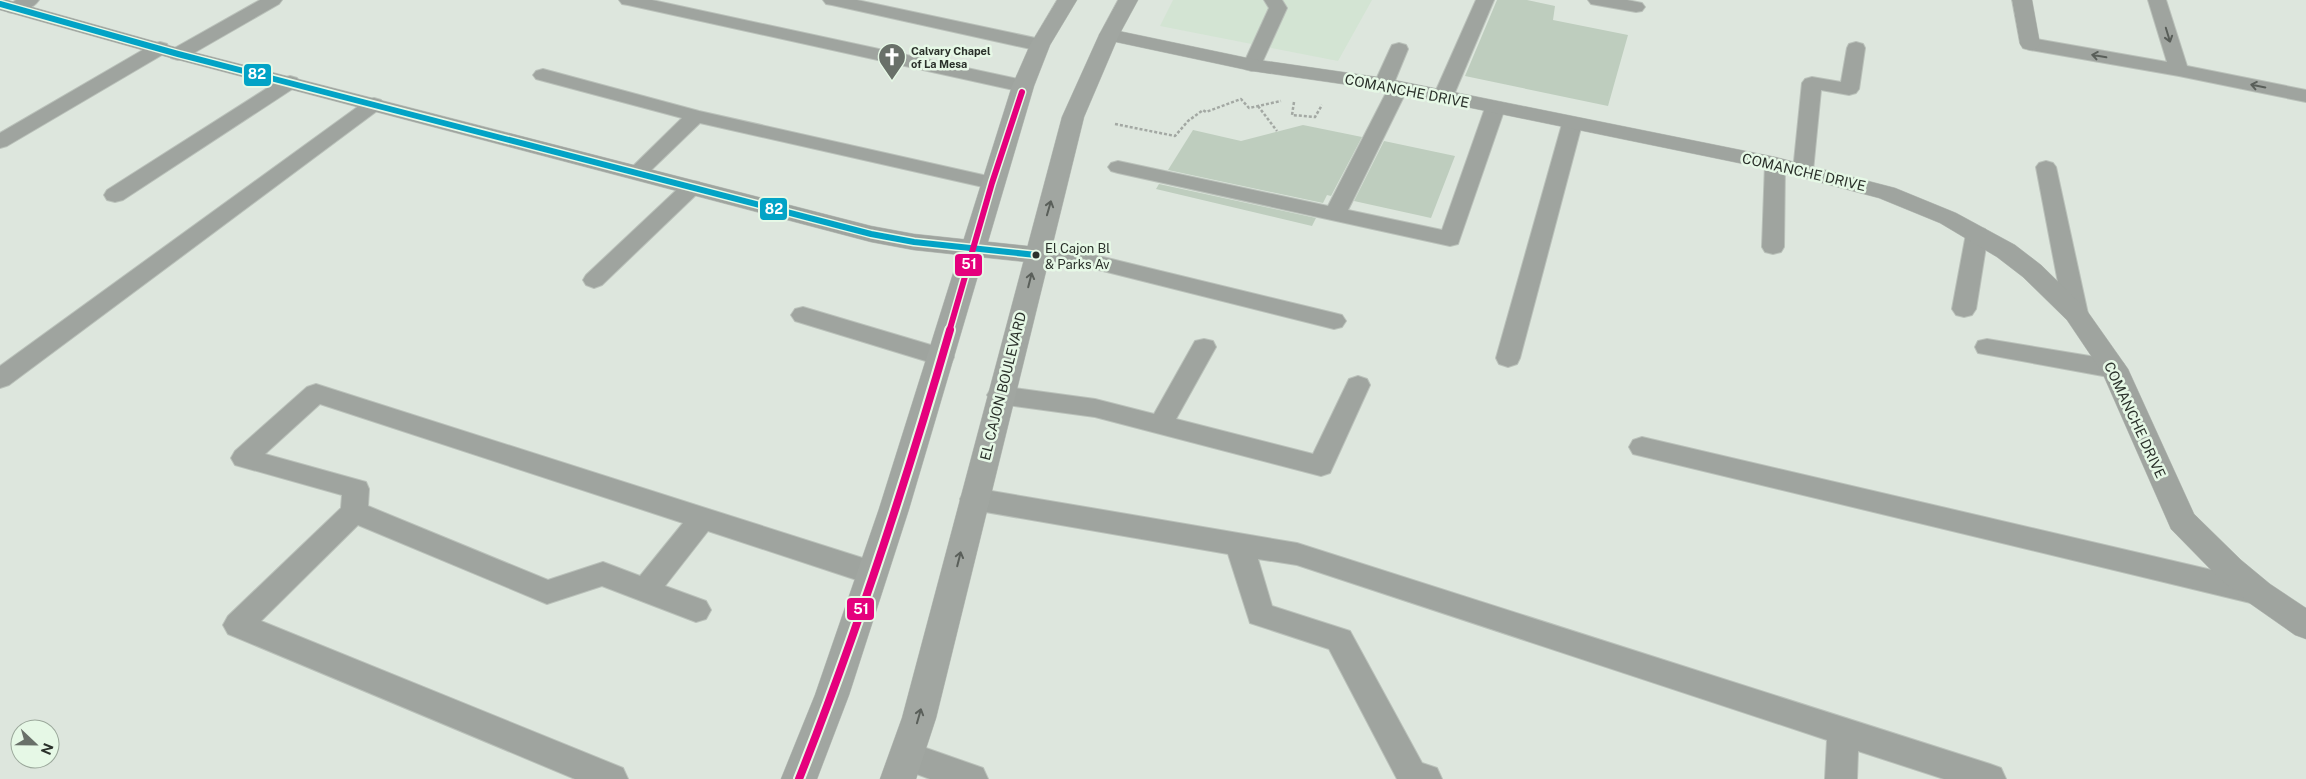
<svg xmlns="http://www.w3.org/2000/svg" width="2306" height="779" viewBox="0 0 2306 779" font-family="'Public Sans',sans-serif">
<style>
.built{fill:#d3e4d3}
.building{fill:#becdbe}
.lines{fill:none;stroke-linecap:round;stroke-linejoin:round}
.service-casing{stroke:#bac1ba;stroke-width:2}
.minor-casing{stroke:#bac1ba;stroke-width:1}
.tertiary-casing{stroke:#bac1ba;stroke-width:1}
.primary-casing{stroke:#bac1ba;stroke-width:1}
.path{stroke:#a3a8a3;stroke-width:2.5;stroke-dasharray:3 2;stroke-linecap:butt}
.service{fill:#9fa49f;fill-rule:evenodd}
.minor{fill:#9fa49f;fill-rule:evenodd}
.tertiary{fill:#9fa49f;fill-rule:evenodd}
.primary{fill:#a1a6a1;fill-rule:evenodd}
.bus-1-casing{stroke:#e6f8e6;stroke-width:9}
.bus-2-far1-casing{stroke:#e6f8e6;stroke-width:9}
.bus-2-casing{stroke:#e6f8e6;stroke-width:12}
.bus-1{stroke:#02a3c6;stroke-width:6}
.bus-2-far1{stroke:#e5007d;stroke-width:6}
.bus-2{stroke:#e5007d;stroke-width:8}
.oneway{stroke:#595e59}
.oneway2{stroke:#5a5f5a}
.bus-dot{fill:#2a302a;stroke:#e6f8e6;stroke-width:2}
.labels{text-anchor:middle;stroke-width:5;stroke-linejoin:round;paint-order:stroke}
.far-poi-label{font-size:11px;font-weight:bold;fill:#2a302a;stroke:#e6f8e6;text-anchor:start}
.bus-label{font-size:13px;fill:#2a302a;stroke:#e6f8e6;text-anchor:start}
.street-label{font-size:14px;fill:#2a302a;stroke:#e6f8e6}
.line-badge{stroke:#e6f8e6;stroke-width:2}
.badge-label{font-size:14px;text-anchor:middle;font-weight:bold;fill:#fff}
</style>
<rect width="100%" height="100%" fill="#dde6dd"/>
<path class="built" d="M1173 0H1372L1338 61 1160 26Z"/>
<path class="building" d="M1497 0H1527L1555 6 1553 20 1628 35 1608 106 1465 76Z
M1303 125 1362 137 1331 196 1327 195 1323 203 1168 170 1193 130 1241 141Z
M1384 141 1455 156 1431 218 1354 201Z
M1159 184 1316 218 1312 226 1156 189Z"/>
<g class="lines">
<defs>
<path id="service" d="M16 0H39C33 9 18 14 8 12L5 8Z
M260 0H282L279 4 185 58 178 60 171 58 169 54 171 50Z
M619 0H652L1023 80 1030 82 1033 86 1030 90 1023 92 628 5 622 4Z
M823 0H857L1040 39 1047 41 1049 45 1047 49 1040 51 832 5 826 4Z
M1264 0H1282L1287 8 1261 65 1259 69 1252 71 1245 69 1243 65 1269 8Z
M1476 0H1494L1453 97 1450 101 1443 103 1436 101 1433 97Z
M1588 0H1627L1642 3 1645 7 1642 11 1636 12 1591 4Z
M2148 0H2166L2187 66 2306 90V102L2179 76 2030 50 2023 48 2021 44 2023 40 2030 38 2167 62Z
M160 42 167 44 169 48 167 52 7 146 0 148V133L153 44Z
M1856 42 1863 44 1865 48 1859 89 1856 93 1849 95 1821 90 1813 171 1810 175 1803 177 1796 175 1793 171 1802 83 1805 79 1812 77 1841 82 1847 48 1849 44Z
M1399 43 1406 45 1408 49 1394 83 1405 84 1408 88 1348 210 1442 230 1485 108 1488 104 1495 102 1502 104 1505 108 1458 244 1450 246 1118 173 1111 171 1108 167 1111 163 1118 161 1328 206 1388 89 1377 88 1374 84 1390 49 1392 45Z
M543 69 699 111 992 177 999 178 1003 183 999 188 992 189 700 123 644 177 637 179 630 177 627 173 630 169 682 118 536 79 533 75 536 71Z
M290 76 297 78 300 82 297 86 123 200 115 202 107 200 104 195 107 190 283 78Z
M374 98 381 100 384 104 381 108 9 385 0 388V366L367 100Z
M1572 118 1579 120 1582 124 1520 358 1517 364 1508 367 1499 364 1496 358 1562 124 1565 120Z
M1775 158 1782 160 1785 164 1784 247 1781 252 1773 254 1765 252 1762 247 1765 164 1768 160Z
M2046 161 2053 163 2056 167 2088 314 2084 320 2076 322 2068 320 2064 314 2036 167 2039 163Z
M692 181 699 182 703 187 699 192 602 285 594 288 586 285 583 280 586 275 685 182Z
M1977 227 1985 229 1988 234 1976 309 1972 315 1964 317 1956 315 1952 309 1966 234 1969 229Z
M1036 248 1099 256 1334 313 1342 315 1346 321 1342 327 1334 329 1099 270 1028 260 1025 255 1028 250Z
M803 307 951 351 954 357 951 363 942 366 795 321 791 315 795 309Z
M1204 339 1213 341 1216 347 1176 419 1313 454 1349 379 1358 376 1367 379 1370 385 1330 473 1321 476 1095 417 1000 404 991 401 987 395 991 389 1000 386 1095 399 1154 414 1195 341Z
M1987 339 2114 360 2123 363 2126 369 2123 375 2114 378 1978 353 1975 347 1978 341Z
M316 384 872 561 882 565 886 573 882 581 872 585 708 531 665 586 706 601 711 610 706 619 696 622 602 586 547 604 358 525 261 621 623 768 628 779H575L228 634 223 625 228 616 341 508 342 495 235 465 231 458 235 451 307 387ZM320 404 683 523 640 576 603 562 548 580 368 506 369 489 366 482 265 454Z
M1642 437 2259 581 2269 585 2273 593 2269 601 2259 605 1633 454 1629 447 1633 440Z
M974 488 1297 543 1990 764 2001 768 2006 779H1944L1858 751 1857 779H1825L1827 740 1297 565 1258 559 1272 606 1350 631 1422 763 1437 768 1442 779H1397L1329 649 1250 623 1228 554 974 510 964 506 960 499 964 492Z
M906 741 983 768 988 779H930L895 766 890 756 895 746Z"/>
<path id="minor" d="M2012 0H2032L2040 44 2037 48 2030 50 2023 48 2020 44Z"/>
<path id="tertiary" d="M0 0H7L185 50 871 226 914 234 1036 247 1045 249 1048 255 1045 261 1036 263 914 250 871 242 171 58 0 10Z
M1109 29 1252 59 1384 78 1775 157 1895 188 1956 213 2015 245 2041 265 2085 308 2128 369 2194 514 2241 560 2270 584 2306 608V639L2295 635 2248 602 2219 578 2171 529 2102 372 2067 320 2023 277 1997 257 1940 223 1879 198 1773 170 1384 90 1252 71 1102 39 1099 35 1102 31Z"/>
<path id="primary" d="M1057 0H1077L1050 45 1034 86 909 509 849 695 817 779H781L815 695 879 509 1012 86 1030 45Z
M1118 0H1138L1119 35 1084 117 936 718 916 779H880L902 718 1062 117 1099 35Z"/>
</defs>
<use href="#service" class="service-casing"/>
<use href="#minor" class="minor-casing"/>
<use href="#tertiary" class="tertiary-casing"/>
<use href="#primary" class="primary-casing"/>
<path class="path" d="M1294 102 1292 115 1315 117 1322 105
M1258 106 1277 131
M1115 124 1175 136 1188 121 1203 110 1206 112 1241 99 1249 108 1281 101"/>
<use href="#service" class="service"/>
<use href="#minor" class="minor"/>
<use href="#tertiary" class="tertiary"/>
<use href="#primary" class="primary"/>
<defs>
<path id="bus-1" d="M0 4 178 54 871 234 914 242 1036 255"/>
<path id="bus-2-far1" d="M949 332 992 183 1022 92"/>
<path id="bus-2" d="M799 779C857 633 906 482 950 330"/>
</defs>
<use href="#bus-1" class="bus-1-casing"/>
<use href="#bus-2-far1" class="bus-2-far1-casing"/>
<use href="#bus-2" class="bus-2-casing"/>
<use href="#bus-1" class="bus-1"/>
<use href="#bus-2-far1" class="bus-2-far1"/>
<use href="#bus-2" class="bus-2"/>
</g>
<defs><path id="oneway-shaft" d="M-6 0H5M1.5-3L5.5 0L1.5 3" fill="none" stroke-width="1.6" stroke-linecap="round" stroke-linejoin="round" transform="scale(1.25)"/></defs>
<g class="oneway">
<use href="#oneway-shaft" transform="translate(2168 35) rotate(73)"/>
<use href="#oneway-shaft" transform="translate(2099 56) rotate(-170)"/>
<use href="#oneway-shaft" transform="translate(2258 86) rotate(-169)"/>
</g>
<g class="oneway2">
<use href="#oneway-shaft" transform="translate(1049 208) rotate(-74)"/>
<use href="#oneway-shaft" transform="translate(1030 280) rotate(-76)"/>
<use href="#oneway-shaft" transform="translate(959 559) rotate(-76)"/>
<use href="#oneway-shaft" transform="translate(919 716) rotate(-74)"/>
</g>
<defs>
<symbol id="church-pin" viewBox="-11 -11 22 30"><path d="M0 17L-7.5 6A9.5 9.5 0 1 1 7.5 6Z" fill="#697069" stroke="#e6f8e6"/><path d="M-1.2-6h2.4v3.5h3.3v2.4h-3.3V6h-2.4V-.1h-3.3v-2.4h3.3Z" fill="#fff"/></symbol>
</defs>
<g fill-rule="evenodd">
<use href="#church-pin" x="876" y="41" width="32" height="43"/>
</g>
<circle class="bus-dot" cx="1036" cy="255" r="4.5"/>
<g class="labels">
<g class="far-poi-label">
<text x="911" y="55">Calvary Chapel<tspan x="911" dy="13">of La Mesa</tspan></text>
</g>
<g class="bus-label">
<text x="1045" y="253">El Cajon Bl<tspan x="1045" dy="16">&amp; Parks Av</tspan></text>
</g>
<g class="street-label">
<text transform="translate(1407 91) rotate(11)" y="5">COMANCHE DRIVE</text>
<text transform="translate(1804 172) rotate(13)" y="5">COMANCHE DRIVE</text>
<text transform="translate(1003 386) rotate(-76)" y="5">EL CAJON BOULEVARD</text>
<text transform="translate(2135 420) rotate(65)" y="5">COMANCHE DRIVE</text>
</g>
</g>
<g class="line-badge">
<rect x="243" y="63" width="29" height="24" rx="5" fill="#02a3c6"/>
<rect x="759" y="197" width="29" height="24" rx="5" fill="#02a3c6"/>
<rect x="954" y="253" width="29" height="24" rx="5" fill="#e5007d"/>
<rect x="846" y="597" width="29" height="24" rx="5" fill="#e5007d"/>
</g>
<g class="badge-label">
<text x="257" y="79">82</text>
<text x="774" y="214">82</text>
<text x="969" y="269">51</text>
<text x="861" y="614">51</text>
</g>
<g transform="translate(35 744) rotate(112)"><circle r="24" fill="#e6f8e6" stroke="#9ba89b"/>
<path d="M0-4L9 19L0 12L-9 19Z" fill="#697069"/>
<text y="-8" font-size="14" font-weight="bold" text-anchor="middle" fill="#2a302a">N</text>
</g>
</svg>
